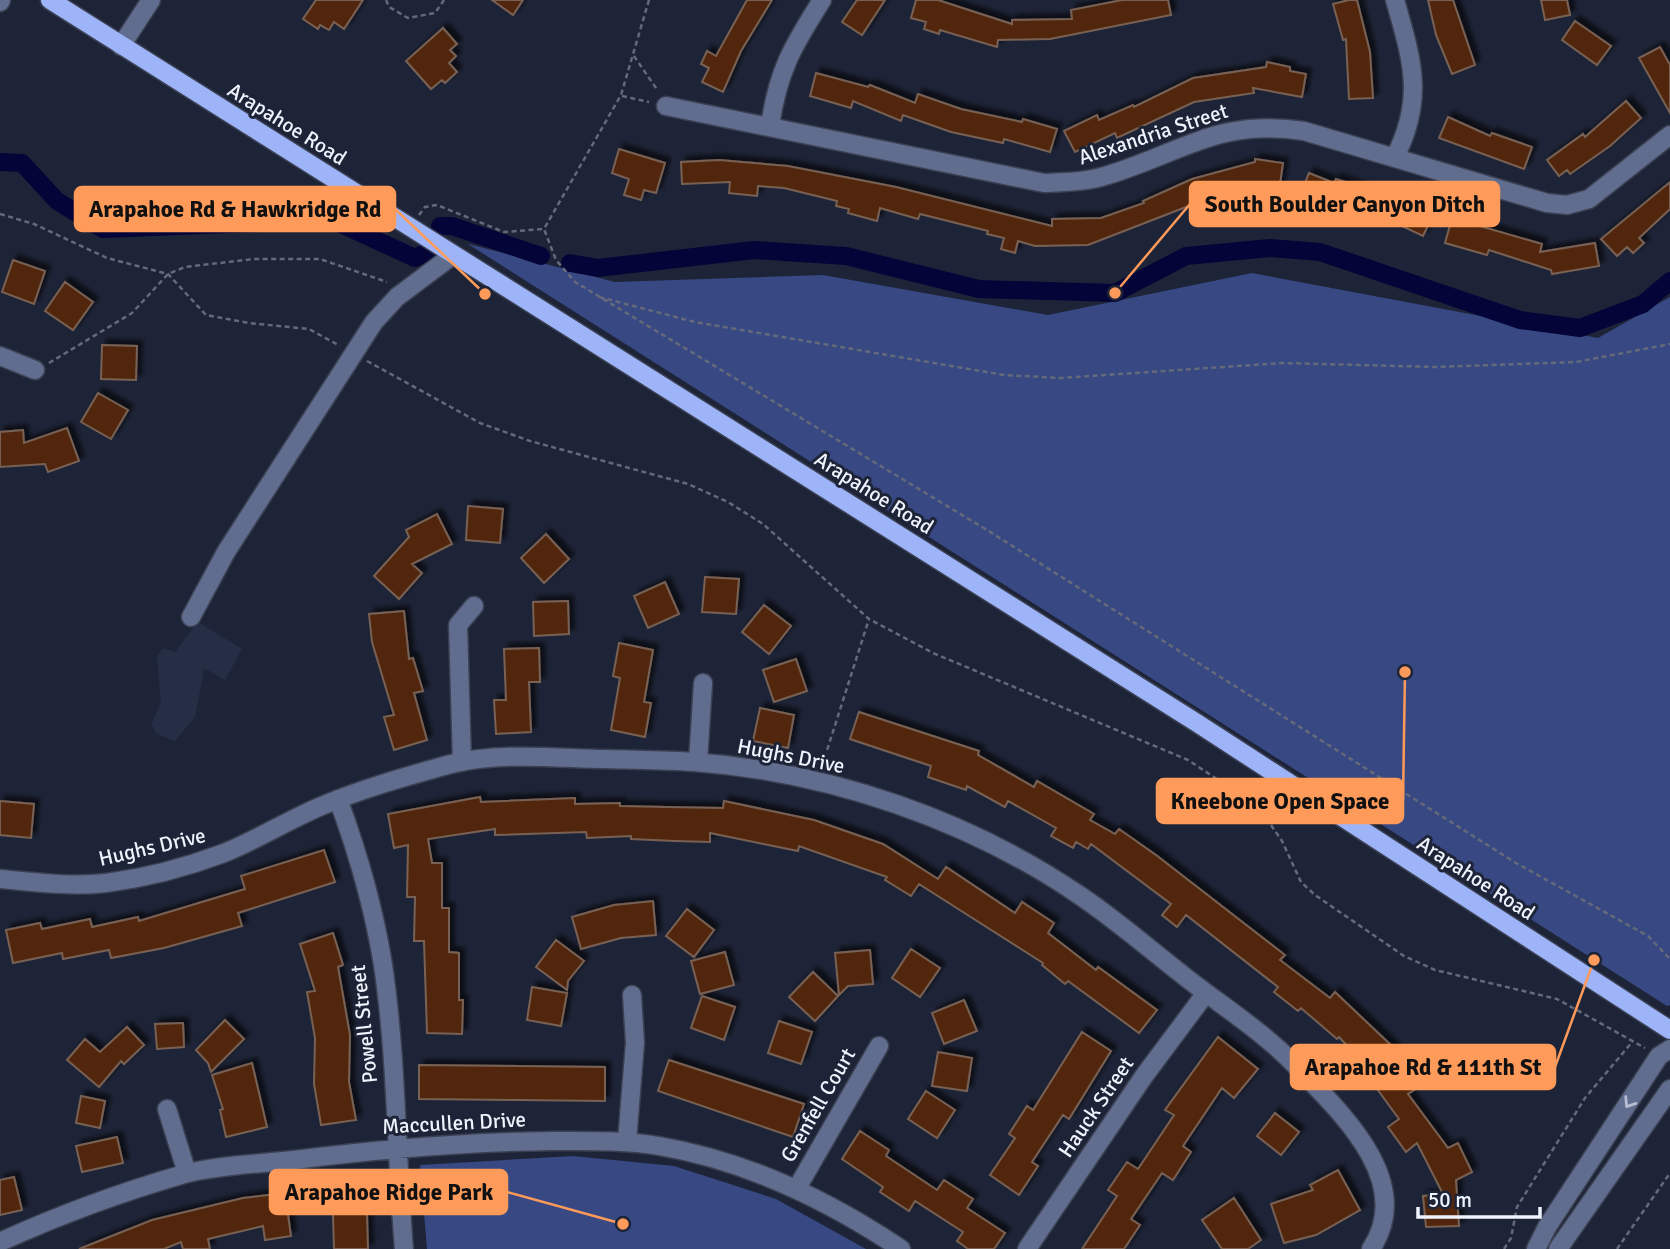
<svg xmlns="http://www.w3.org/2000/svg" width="1670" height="1249" viewBox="0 0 1670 1249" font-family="Signika,sans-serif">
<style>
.built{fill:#262e46}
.green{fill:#374883}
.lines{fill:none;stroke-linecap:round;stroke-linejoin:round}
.canal{stroke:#040438;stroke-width:18}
.building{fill:#51280b;stroke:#786154;stroke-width:2;filter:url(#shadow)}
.minor-casing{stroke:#3b4153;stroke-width:21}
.major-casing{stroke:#3b4153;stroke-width:21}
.path{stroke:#656a7a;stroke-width:2.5;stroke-dasharray:5 3.5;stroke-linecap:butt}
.minor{stroke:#616d8e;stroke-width:18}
.major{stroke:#9eb4f9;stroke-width:18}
.oneway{stroke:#b6bdd1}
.labels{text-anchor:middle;stroke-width:6;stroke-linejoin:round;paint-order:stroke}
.street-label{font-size:21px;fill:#eff3fd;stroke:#1e2437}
.leader{fill:none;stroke:#ff9b5a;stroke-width:2.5}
.callout-dot{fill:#ff9b5a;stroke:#1e2437;stroke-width:2.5}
.callout{fill:#ff9b5a;stroke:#ff9b5a;stroke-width:2.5}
.callout-label{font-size:23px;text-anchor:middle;font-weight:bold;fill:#111}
</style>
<defs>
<filter id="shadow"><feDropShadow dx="5" dy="-5" stdDeviation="2" flood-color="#0009"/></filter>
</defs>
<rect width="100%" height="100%" fill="#1e2437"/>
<path class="built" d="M198 622 242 649 225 680 204 668 195 717 175 741 157 734 151 724 161 702 157 656 163 648 175 652Z"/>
<path class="green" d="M468 244 615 282 823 275 1048 315 1252 273 1598 338 1670 297V1005L1667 1006Z
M573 1156 674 1166 776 1199 866 1249H427L420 1165Z"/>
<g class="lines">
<path class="canal" d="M0 162 22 163 57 201 103 229 258 223 278 212 306 208 415 258 427 252
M440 226H452L541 256
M570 263 598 268 754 250 846 256 979 289 1115 293 1186 256 1270 248 1320 252 1520 320 1580 328 1643 304 1670 281"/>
</g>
<path class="building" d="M316 0H363L344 29 334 22 329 30 320 25 318 29 303 19Z
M492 0H523L513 15Z
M747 0H772L741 51 723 92 702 82 709 68 701 64 707 51 716 56Z
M857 0H885L862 35 842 22Z
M916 0H938L1012 24V20L1072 19 1071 10 1122 0H1168L1171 15 1050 39 998 40 997 47 940 30 939 34 924 29 926 22 911 18Z
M1349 0H1357L1370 52 1373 98 1349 99 1346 39 1343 40 1333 4Z
M1428 0H1453L1475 65 1452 74 1436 35Z
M1541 0H1567L1570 15 1545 20Z
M1575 21 1611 46 1597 65 1562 40Z
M443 28 457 44 450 50 456 56 449 63 457 72 445 83 442 80 431 89 406 61Z
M1660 47 1670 65V113L1639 58Z
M1267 62 1290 67V71L1306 74 1302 97 1253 88 1254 93 1194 102 1117 138 1115 133 1075 152 1064 131 1097 115 1099 120 1133 105 1134 107 1193 78 1266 67Z
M816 73 868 87 870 85 915 103 918 94 961 109 1022 122 1023 119 1057 129 1050 152 1004 139 1003 143 951 132 903 115 901 121 853 101 851 108 810 96Z
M1626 101 1641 118 1610 146 1570 174 1567 170 1559 176 1547 160 1583 134 1585 137Z
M1448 117 1490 136 1492 133 1532 147 1524 169 1439 138Z
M619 149 665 163 656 193 644 190 641 200 624 195 629 179 612 173Z
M1255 159 1283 163 1279 191 1242 185 1244 191 1186 207 1088 245 1035 246 1018 241 1015 253 1001 249 1004 238 987 234 988 231 920 214 918 219 880 208 877 221 848 213 849 209 836 206 837 201 784 188 758 186 757 196 729 193 730 182 682 184 681 162 719 160 788 166 896 187 1052 226V219L1101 218 1144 203 1143 201 1192 179 1255 162Z
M1309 173 1334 183 1336 179 1405 201 1407 198 1435 211 1423 236 1387 219 1341 204 1338 210 1300 195Z
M1670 182V209L1639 238 1644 243 1633 253 1627 247 1617 256 1601 239Z
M1452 218 1542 244 1540 252 1595 243 1599 266 1552 274 1551 270 1489 250 1487 255 1445 243Z
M13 260 45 271 34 304 2 292Z
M65 282 93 302 73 330 45 311Z
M102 345 137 346 136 380 101 379Z
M98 393 128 410 111 439 81 422Z
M67 428 79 461 48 472 45 464 0 467V432L23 430 24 443Z
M468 506 503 509 500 543 466 540Z
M437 514 452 544 412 564 422 573 399 599 374 576 409 537 406 530Z
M546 534 569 559 544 583 521 558Z
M705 577 739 579 736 614 702 612Z
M665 582 679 614 648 628 634 596Z
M568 601 569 634 534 636 533 602Z
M764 605 791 626 769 654 742 632Z
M404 611 409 659 413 658 423 691 414 693 427 740 394 750 384 717 394 715 372 642 369 614Z
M619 643 653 650 644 702 651 703 645 737 611 730 620 678 613 676Z
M539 648 540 682H529L531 732 496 734 494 700H506L504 649Z
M796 659 807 691 774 702 763 670Z
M760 708 794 715 788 748 753 741Z
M859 712 979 751 978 755 1034 787 1037 781 1094 814 1090 820 1115 834 1119 829 1156 855 1285 955 1280 960 1330 998 1335 992 1394 1048 1420 1086 1408 1094 1448 1148 1458 1143 1472 1172 1456 1180 1459 1226 1426 1227 1423 1196 1443 1194 1417 1143 1406 1152 1388 1127 1399 1119 1372 1082 1377 1078 1339 1037 1337 1039 1301 1008 1298 1011 1274 992 1278 987 1186 915 1177 927 1162 915 1171 904 1091 844 1088 849 1076 842 1073 848 1051 836 1056 828 1008 801 1005 807 967 786 966 790 928 777 931 766 850 739Z
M480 797 481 802 575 798V804L620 803V806L666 807 723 808 724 801 814 820 883 844 938 879 946 867 1015 913 1022 902 1054 923 1048 933 1096 970 1098 967 1157 1010 1139 1033 1068 981 1065 984 1042 965 1043 963 919 884 911 896 885 880 887 877 799 846 798 851 710 833V842L675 841 631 839V836L587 838 586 832 495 835V829L428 839 432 863H442V908H449V952L459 953V1000H463L462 1034 427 1033 424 941H414L415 897H407L408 845 394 848 388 814Z
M0 801 34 804 31 838 0 835Z
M324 850 335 882 238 913 242 926 164 948 111 958 109 950 63 959 62 953 13 963 6 930 40 923 42 929 90 919 92 927 138 917 139 921 245 889 241 876Z
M653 901 656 935 621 938 581 949 572 917 614 905Z
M687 909 714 930 694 957 666 936Z
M333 933 343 965 338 967 350 1035 349 1082 356 1120 321 1125 314 1084 315 1038 307 992 315 991 300 944Z
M556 940 584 961 568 981 567 990 536 967Z
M911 949 940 968 920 997 892 978Z
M870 950 873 984 848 986 839 995 835 953Z
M725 952 734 985 700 994 691 961Z
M813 972 838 996 815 1021 789 997Z
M532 987 567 993 561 1026 527 1020Z
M702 996 735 1007 724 1040 691 1028Z
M964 1000 977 1031 944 1044 932 1013Z
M225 1020 244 1039 211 1072 208 1063 196 1050Z
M779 1021 812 1032 801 1064 768 1053Z
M183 1023 184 1047 157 1049 155 1024Z
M127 1027 144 1045 124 1064 121 1061 99 1087 67 1060 85 1039 100 1052Z
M1082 1032 1111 1051 1069 1119 1063 1115 1032 1162 1038 1166 1019 1195 990 1175 1015 1138 1009 1134 1027 1106 1033 1110Z
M1218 1037 1258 1069 1234 1098 1222 1088 1183 1146 1191 1152 1173 1180 1162 1173 1131 1219 1140 1225 1124 1249H1082L1117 1196 1108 1190 1127 1162 1138 1169 1174 1115 1165 1110Z
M938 1052 972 1058 967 1091 932 1086Z
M669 1060 804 1104 793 1137 658 1091Z
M252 1063 267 1127 226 1137 220 1110 223 1109 212 1075Z
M419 1065 605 1067V1101L419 1099Z
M926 1091 955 1110 937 1138 908 1119Z
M81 1096 105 1101 100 1128 76 1123Z
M1275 1113 1299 1132 1281 1155 1257 1136Z
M860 1131 889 1150 886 1156 937 1190 944 1180 973 1199 967 1208 1005 1233 994 1249H968L957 1241 963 1232 915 1201 909 1211 880 1192 883 1187 842 1159Z
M117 1137 123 1163 82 1172 76 1146Z
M1338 1170 1360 1210 1316 1235 1284 1243 1271 1204 1313 1190 1310 1185Z
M14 1177 22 1210 0 1215V1180Z
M366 1180 368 1249H334L332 1182Z
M285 1193 291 1236 265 1240 263 1226 208 1239 210 1249H183L181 1242 164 1249H79L152 1220 243 1198Z
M1234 1198 1261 1240 1248 1249H1222L1202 1220Z"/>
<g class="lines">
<defs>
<path id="minor" d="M1395 0C1412 60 1425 98 1395 157
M0 2 1 0
M121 46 151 0
M666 106 1044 183C1066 182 1087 182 1108 175 1183 152 1219 118 1304 131L1547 203 1567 205 1589 199 1670 135
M770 126C778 70 793 46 822 0
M0 356 35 370
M191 617 226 552 374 322 397 297 453 255
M462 762 458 625 474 606
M698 762 703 683
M338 799C358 853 374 909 383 965 397 1059 396 1155 404 1249
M0 879C35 882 71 887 106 883 145 878 187 867 224 853 256 840 287 821 319 807 361 789 407 776 451 764 499 752 555 758 605 759 635 760 665 760 694 762 830 772 970 820 1082 897 1116 920 1147 947 1179 972 1216 1002 1260 1029 1293 1063 1337 1109 1417 1180 1371 1249
M167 1109 187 1173
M627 1141 635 1043 632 995
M797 1188 879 1046
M0 1242C59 1215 122 1192 184 1174 219 1165 259 1164 294 1160 381 1149 466 1142 553 1141 589 1141 624 1140 659 1146 747 1161 828 1200 901 1249
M1027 1249 1144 1076 1206 993
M1536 1249 1547 1227 1659 1056 1670 1049
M1558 1249 1670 1089"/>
<path id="major" d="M50 0 1197 723 1670 1030"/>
</defs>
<use href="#minor" class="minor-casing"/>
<use href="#major" class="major-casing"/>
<path class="path" d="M386 0 389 7 408 18 435 13 444 0
M649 0 621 95 544 229 556 260 575 282 987 530 1516 863 1648 936 1670 959
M634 56 658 91
M622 96 649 102
M0 214 34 224 107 258 168 274 206 315 249 323 309 329 340 346
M419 215 425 207 437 205 504 232 543 229
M599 297 695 322 1004 375 1061 378 1282 363 1436 367 1576 362 1670 344
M367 361 480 423 530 441 688 484 728 502 763 524 869 619 933 653 1188 760 1226 785 1264 815 1282 841 1301 882 1315 895 1404 956 1435 970 1557 999 1645 1048
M49 363 132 313 168 274 185 267 254 259H320L387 282
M822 766 869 619
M1504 1249 1511 1238 1517 1207 1585 1098 1633 1041
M1617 1249 1670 1173"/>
<use href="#minor" class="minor"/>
<use href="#major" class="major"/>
</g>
<defs><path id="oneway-chevron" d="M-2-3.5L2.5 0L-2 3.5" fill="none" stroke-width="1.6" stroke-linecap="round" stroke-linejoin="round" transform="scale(1.75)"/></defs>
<use class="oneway" href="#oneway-chevron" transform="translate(1629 1103) rotate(123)"/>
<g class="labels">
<g class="street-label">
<text transform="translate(287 124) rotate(32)" y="7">Arapahoe Road</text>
<text transform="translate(1153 134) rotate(-18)" y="7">Alexandria Street</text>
<text transform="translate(874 493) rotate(32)" y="7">Arapahoe Road</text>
<text transform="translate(791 756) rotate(11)" y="7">Hughs Drive</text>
<text transform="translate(152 847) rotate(-13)" y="7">Hughs Drive</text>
<text transform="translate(1476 878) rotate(33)" y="7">Arapahoe Road</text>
<text transform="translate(364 1024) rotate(-96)" y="7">Powell Street</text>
<text transform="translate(818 1105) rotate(-60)" y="7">Grenfell Court</text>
<text transform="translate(1096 1107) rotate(-56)" y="7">Hauck Street</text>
<text transform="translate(454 1123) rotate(-3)" y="7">Maccullen Drive</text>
</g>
</g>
<path class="leader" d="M1115 293L1190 204M485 294L395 209M1405 672L1403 801M1594 960L1555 1067M623 1224L507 1192"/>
<g class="callout-dot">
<circle cx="1115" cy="293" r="7"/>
<circle cx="485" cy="294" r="7"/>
<circle cx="1405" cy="672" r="7"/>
<circle cx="1594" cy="960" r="7"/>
<circle cx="623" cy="1224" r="7"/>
</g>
<g class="callout">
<rect x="1190" y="182" width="309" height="44" rx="7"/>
<rect x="75" y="187" width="320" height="44" rx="7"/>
<rect x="1157" y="779" width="246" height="44" rx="7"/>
<rect x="1291" y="1045" width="264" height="44" rx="7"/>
<rect x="270" y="1170" width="237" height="44" rx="7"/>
</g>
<g class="callout-label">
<text x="1345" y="212">South Boulder Canyon Ditch</text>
<text x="235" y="217">Arapahoe Rd &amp; Hawkridge Rd</text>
<text x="1280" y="809">Kneebone Open Space</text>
<text x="1423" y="1075">Arapahoe Rd &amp; 111th St</text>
<text x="389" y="1200">Arapahoe Ridge Park</text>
</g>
<path d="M1418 1207v10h122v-10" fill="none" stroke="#eff3fd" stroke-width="3.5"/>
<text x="1428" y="1207" font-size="21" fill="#eff3fd" stroke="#1e2437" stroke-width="5" paint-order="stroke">50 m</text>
</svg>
